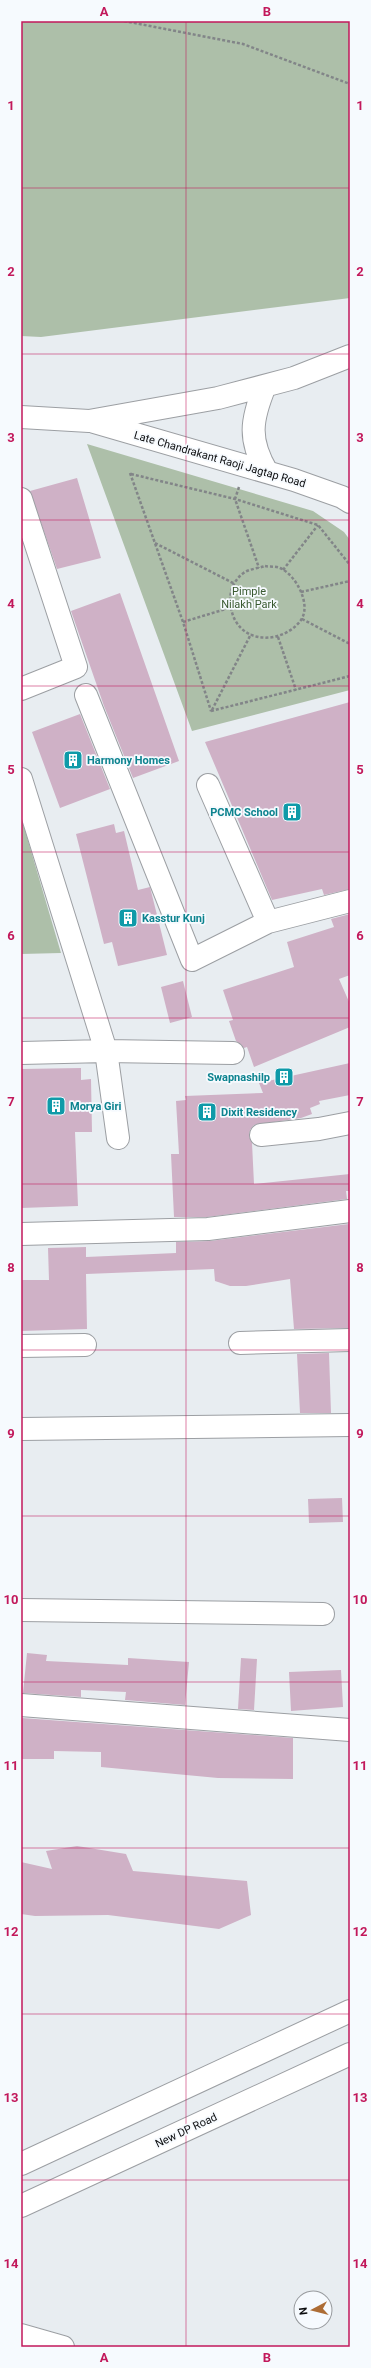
<svg xmlns="http://www.w3.org/2000/svg" width="371" height="2368" viewBox="0 0 371 2368" font-family="Roboto,sans-serif">
<style>
.green{fill:#adbfa9}
.building{fill:#cfb1c6}
.lines{fill:none;stroke-linecap:round;stroke-linejoin:round}
.minor-casing{stroke:#9c9fa3;stroke-width:24}
.major-casing{stroke:#9c9fa3;stroke-width:24}
.path{stroke:#828588;stroke-width:2.5;stroke-dasharray:3 2;stroke-linecap:butt}
.minor{stroke:#fff;stroke-width:22}
.major{stroke:#fff;stroke-width:22}
.grid{fill:none;stroke:#c2185b;stroke-width:1;stroke-opacity:0.55}
.labels{text-anchor:middle;stroke-width:3.5;stroke-linejoin:round;paint-order:stroke}
.street-label{font-size:11px;fill:#0b0c0e;stroke:#f6fafe}
.park-label{font-size:11px;fill:#395930;stroke:#f6fafe}
.culture-label{font-size:11px;font-weight:bold;fill:#0d838f;stroke:#f6fafe;text-anchor:start}
.neatline{fill:none;stroke:#c2185b;stroke-width:1.5}
.grid-label{font-size:13px;text-anchor:middle;font-weight:bold;fill:#c2185b}
</style>
<rect width="100%" height="100%" fill="#e8edf1"/>
<path class="green" d="M21 21H350V298L41 337 21 336Z
M87 444 313 511 344 532 350 540V690L192 731Z
M21 817 61 953 21 954Z"/>
<path class="building" d="M77 478 101 558 57 569 30 491Z
M120 593 179 761 133 778 104 706 71 611Z
M350 702V889L324 895 322 889 272 900 205 742Z
M80 714 110 789 60 808 32 732Z
M114 824 116 833 124 831 138 890 150 887 167 955 118 966 112 942 104 944 76 834Z
M350 914V975L339 979 350 1004V1027L254 1067 247 1047 244 1048 236 1041 229 1021 233 1020 223 990 294 967 287 942 334 927 331 919Z
M183 981 192 1017 170 1023 161 987Z
M350 1063V1095L319 1101 320 1104 310 1108 312 1114 301 1118 254 1125 250 1130 249 1136 252 1143 254 1184 350 1174V1191H346L347 1199 207 1217H174L171 1154H179L176 1101 186 1100 185 1096 263 1093 259 1083Z
M81 1068V1080L91 1079 92 1132H75L78 1206 21 1208V1069Z
M349 1224 350 1328 294 1329 290 1279 246 1286H230L215 1281 214 1269 86 1274 87 1329 21 1331V1280H49L48 1248 86 1247V1257L176 1253V1242L210 1241Z
M329 1353 331 1413H300L297 1354Z
M342 1498 343 1522 309 1523 308 1499Z
M27 1653 47 1655 46 1661 128 1665V1658L189 1662 185 1705 125 1700 126 1692 81 1690V1697L23 1693Z
M241 1658 257 1659 254 1710 238 1709Z
M341 1670 343 1707 291 1711 289 1672Z
M22 1718 293 1738V1779L218 1778 101 1767V1752L54 1751V1759H22Z
M77 1846 126 1854 133 1871 247 1881 251 1915 219 1929 108 1915 35 1916 21 1914V1862L52 1869 46 1851Z"/>
<g class="lines">
<defs>
<path id="minor" d="M265 386C251 420 248 440 267 472
M21 417 89 421 218 398 294 378 350 356
M94 422 294 480 342 497 350 502
M21 499 76 667 21 689
M86 695 192 960 268 922 208 785
M21 779 106 1051 118 1138
M268 922 350 901
M21 1053 106 1051 233 1053
M261 1135 319 1129 350 1123
M21 1234 208 1229 350 1211
M240 1343 350 1340
M21 1346 85 1345
M21 1429 350 1425
M21 1610 323 1614
M21 1705 350 1730
M21 2335 63 2347"/>
<path id="major" d="M21 2164 350 2011
M21 2206 350 2054"/>
</defs>
<use href="#minor" class="minor-casing"/>
<use href="#major" class="major-casing"/>
<path class="path" d="M124 21 243 44 350 84
M130 473 183 622 211 711
M131 474 235 499 318 525 350 565
M239 487 235 499 259 568
M155 543 235 584
M265 566C270 567 276 566 280 568 295 574 312 604 301 620 286 641 249 646 235 620 227 604 228 583 245 572 250 569 259 568 265 566Z
M283 570 318 525
M301 592 350 581
M302 619 350 644
M183 622 229 608
M278 637 296 690
M212 710 251 634
M211 711 350 676"/>
<use href="#minor" class="minor"/>
<use href="#major" class="major"/>
</g>
<path class="grid" d="M186 21V2347M21 188H350M21 354H350M21 520H350M21 686H350M21 852H350M21 1018H350M21 1184H350M21 1350H350M21 1516H350M21 1682H350M21 1848H350M21 2014H350M21 2180H350"/>
<defs>
<symbol id="building-square" viewBox="-11 -11 22 22"><rect x="-9" y="-9" width="18" height="18" rx="4" fill="#0f9aa8" stroke="#f6fafe"/><path d="M-4-6H4V6H1V3H-1V6H-4ZM-2.5-4.3h1.7v1.8h-1.7ZM.8-4.3h1.7v1.8H.8ZM-2.5-1h1.7V.8h-1.7ZM.8-1h1.7V.8H.8Z" fill="#fff"/></symbol>
</defs>
<g fill-rule="evenodd">
<use href="#building-square" x="62" y="749" width="22" height="22"/>
<use href="#building-square" x="281" y="801" width="22" height="22"/>
<use href="#building-square" x="117" y="907" width="22" height="22"/>
<use href="#building-square" x="273" y="1066" width="22" height="22"/>
<use href="#building-square" x="45" y="1095" width="22" height="22"/>
<use href="#building-square" x="196" y="1101" width="22" height="22"/>
</g>
<g class="labels">
<g class="street-label">
<text transform="translate(220 459) rotate(16)" y="4">Late Chandrakant Raoji Jagtap Road</text>
<text transform="translate(186 2130) rotate(-25)" y="4">New DP Road</text>
</g>
<g class="park-label">
<text x="249" y="595">Pimple<tspan x="249" dy="13">Nilakh Park</tspan></text>
</g>
<g class="culture-label">
<text x="87" y="764">Harmony Homes</text>
<text x="278" y="816" text-anchor="end">PCMC School</text>
<text x="142" y="922">Kasstur Kunj</text>
<text x="270" y="1081" text-anchor="end">Swapnashilp</text>
<text x="70" y="1110">Morya Giri</text>
<text x="221" y="1116">Dixit Residency</text>
</g>
</g>
<rect width="371" height="2368" fill="none" stroke="#f6fafe" stroke-width="44"/>
<g transform="translate(313 2310) rotate(263)"><circle r="19" fill="#f6fafe" stroke="#989b9e"/>
<path d="M0-3L7 15L0 10L-7 15Z" fill="#ad6d36"/>
<text y="-6" font-size="11" font-weight="bold" text-anchor="middle" fill="#0b0c0e">N</text>
</g>
<rect x="22" y="22" width="327" height="2324" class="neatline"/>
<g class="grid-label">
<text x="104" y="16">A</text>
<text x="267" y="16">B</text>
<text x="11" y="110">1</text>
<text x="360" y="110">1</text>
<text x="11" y="276">2</text>
<text x="360" y="276">2</text>
<text x="11" y="442">3</text>
<text x="360" y="442">3</text>
<text x="11" y="608">4</text>
<text x="360" y="608">4</text>
<text x="11" y="774">5</text>
<text x="360" y="774">5</text>
<text x="11" y="940">6</text>
<text x="360" y="940">6</text>
<text x="11" y="1106">7</text>
<text x="360" y="1106">7</text>
<text x="11" y="1272">8</text>
<text x="360" y="1272">8</text>
<text x="11" y="1438">9</text>
<text x="360" y="1438">9</text>
<text x="11" y="1604">10</text>
<text x="360" y="1604">10</text>
<text x="11" y="1770">11</text>
<text x="360" y="1770">11</text>
<text x="11" y="1936">12</text>
<text x="360" y="1936">12</text>
<text x="11" y="2102">13</text>
<text x="360" y="2102">13</text>
<text x="11" y="2268">14</text>
<text x="360" y="2268">14</text>
<text x="104" y="2362">A</text>
<text x="267" y="2362">B</text>
</g>
</svg>
